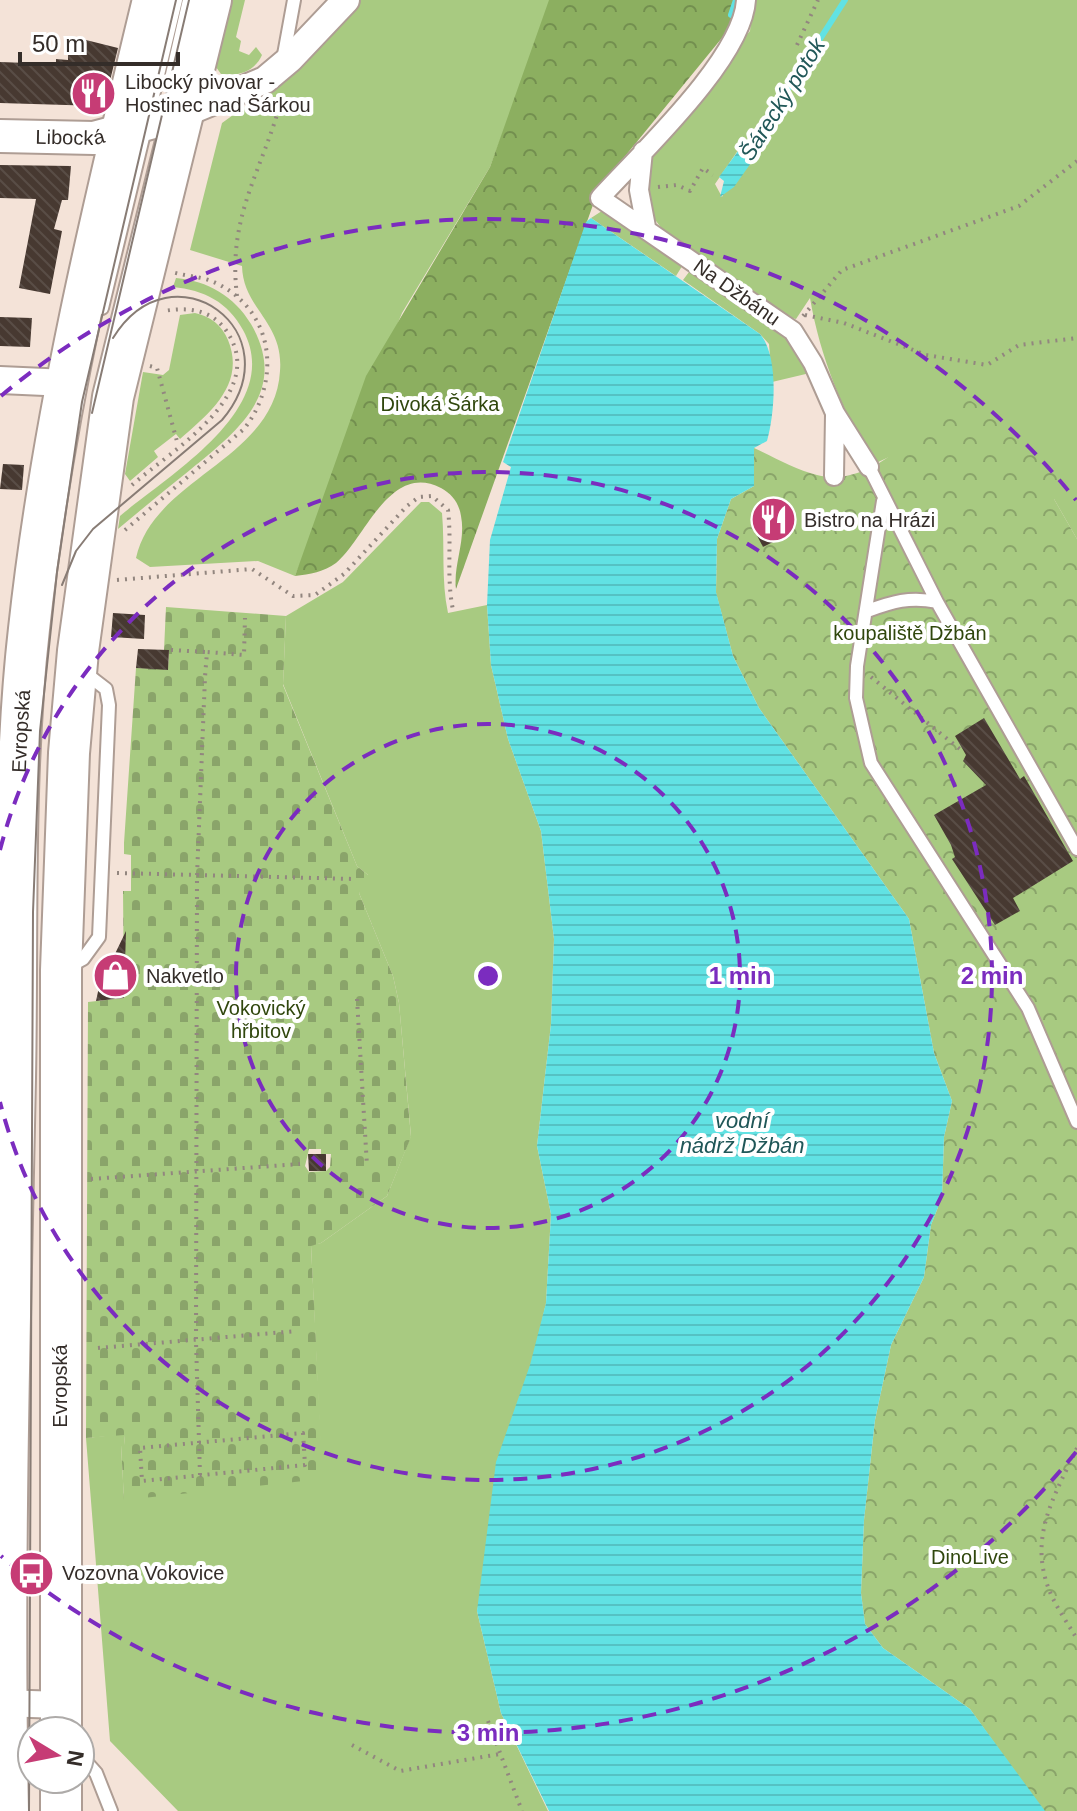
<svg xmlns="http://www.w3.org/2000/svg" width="1077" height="1811" viewBox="0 0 1077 1811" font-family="Helvetica,sans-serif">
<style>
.green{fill:#a8ca81;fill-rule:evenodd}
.forest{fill:url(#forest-crowns)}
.cemetery{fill:url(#cemetery-stones);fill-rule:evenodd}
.park{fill:url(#park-crowns)}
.water{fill:url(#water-rules)}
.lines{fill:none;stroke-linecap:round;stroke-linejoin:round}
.stream{stroke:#61e2e3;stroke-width:6}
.building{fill:url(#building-back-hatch)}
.service-casing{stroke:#ae9d94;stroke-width:16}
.pedestrian-casing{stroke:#ae9d94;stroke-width:22}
.minor-casing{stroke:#ae9d94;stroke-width:30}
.tertiary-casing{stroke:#ae9d94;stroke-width:36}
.primary-casing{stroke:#ae9d94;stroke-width:44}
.path{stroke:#92867f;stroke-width:4;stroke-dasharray:2 6;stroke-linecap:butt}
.service{stroke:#fff;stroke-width:12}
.pedestrian{stroke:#fff;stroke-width:18}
.minor{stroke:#fff;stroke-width:26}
.tertiary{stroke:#fff;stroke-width:32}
.primary{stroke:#fff;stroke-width:40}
.tram{stroke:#887c75;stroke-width:2}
.ring{fill:none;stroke:#7b2cbf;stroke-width:4;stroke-dasharray:14 10}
.labels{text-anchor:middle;stroke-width:8;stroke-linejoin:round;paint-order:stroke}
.poi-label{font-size:20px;fill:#342d29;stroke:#fff;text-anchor:start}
.street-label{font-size:20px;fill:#342d29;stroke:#fff}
.park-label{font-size:20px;fill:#30470d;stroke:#fff}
.water-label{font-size:22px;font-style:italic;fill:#205758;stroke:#fff}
.centre{fill:#7b2cbf;stroke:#fff;stroke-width:4}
.ring-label{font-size:24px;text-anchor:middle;font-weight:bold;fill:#7b2cbf;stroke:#fff;stroke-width:8;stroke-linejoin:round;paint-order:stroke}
</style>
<defs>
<pattern id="forest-crowns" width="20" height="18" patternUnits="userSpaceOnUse" patternTransform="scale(2)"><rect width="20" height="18" fill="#8caf60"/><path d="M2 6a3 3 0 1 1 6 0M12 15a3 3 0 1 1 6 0" fill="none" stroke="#738f4f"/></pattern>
<pattern id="cemetery-stones" width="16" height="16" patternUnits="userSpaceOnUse" patternTransform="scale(2)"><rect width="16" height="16" fill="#a8ca81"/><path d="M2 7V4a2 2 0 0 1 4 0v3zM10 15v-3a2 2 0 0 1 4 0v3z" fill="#8aa46a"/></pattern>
<pattern id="park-crowns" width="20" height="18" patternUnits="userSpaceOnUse" patternTransform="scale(2)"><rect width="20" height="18" fill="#a8ca81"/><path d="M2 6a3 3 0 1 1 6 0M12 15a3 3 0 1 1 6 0" fill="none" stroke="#8aa46a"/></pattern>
<pattern id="water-rules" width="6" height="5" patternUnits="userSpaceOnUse" patternTransform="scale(2)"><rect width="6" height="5" fill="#61e2e3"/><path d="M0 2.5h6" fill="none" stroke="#55c2c3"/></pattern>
<pattern id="building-back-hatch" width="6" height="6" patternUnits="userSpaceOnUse" patternTransform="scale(2)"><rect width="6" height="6" fill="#473931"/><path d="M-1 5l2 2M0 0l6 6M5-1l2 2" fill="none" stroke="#594d46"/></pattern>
</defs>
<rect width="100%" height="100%" fill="#f4e3d8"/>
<path class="green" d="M230 0H245L236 37 241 41 239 51 249 55 256 47 262 55C255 71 238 77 221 74L216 67Z
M361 0H549L550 7 490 167 402 313 295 576 258 561 150 567 136 558C154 477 275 460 280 371 284 322 243 309 242 266L190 250 222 123 287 76Z
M753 0H1077V539L1054 499 889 457 874 464C843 413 820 357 810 298L796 319 787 317 668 237 653 217 644 183 653 146 750 31ZM743 143 746 144 722 197 715 184Z
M605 209 684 263 676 276 591 218Z
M692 268 784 332 810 373 772 382 769 344 760 334 683 280Z
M176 278C208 281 234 296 251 324 290 392 237 431 190 470 166 489 142 509 118 529L120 516C171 473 285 407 243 330 228 302 204 290 173 287Z
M195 313C210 316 222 325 228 340 246 384 210 413 180 439L176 434 154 451 158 457 130 481 125 474 143 372 163 375 169 370 180 315Z
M421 502H429L442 513C445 547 441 580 448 613L487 605 491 665 508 739 541 831 554 939 551 1024 537 1146 551 1214 546 1303 477 1611 501 1713 548 1811H178L110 1741 86 1438 124 1434 125 1445 121 1446 124 1498 322 1477 311 1245 321 1243 387 1196 411 1136 399 1003 393 976 359 893 368 875 357 866 283 684 286 616 343 582Z"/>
<path class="forest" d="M549 0H753L599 188 456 589C453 565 466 541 461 516 459 503 452 494 441 488 390 461 365 539 336 563 324 572 310 574 295 576L366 376 490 167Z"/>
<path class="cemetery" d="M166 607 286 616 283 685 357 866 368 875V886L359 893 393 976 399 1003 411 1137 387 1196 321 1243 311 1246 323 1479 124 1500 121 1445H125L124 1435 86 1438 88 1002 124 998 123 891H131V855L124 854V843L136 668 168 669 169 651 164 650ZM309 1149H321V1154H331L330 1167 326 1171 309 1172 305 1166Z"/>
<path class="park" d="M958 392 1062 463 1054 499 1077 539V1811H1043L970 1709 883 1648 865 1624 861 1593 864 1520 875 1420 891 1345 924 1277 931 1225 942 1197 944 1137 952 1101 934 1053 909 919 759 708 733 656 716 593 717 539 731 499 754 486V448C774 457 796 470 817 475 875 489 922 426 958 392Z"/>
<path class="water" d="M744 143 756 148 758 153 734 187 720 197 724 181 719 177Z
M591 218 760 334C779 356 775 413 767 441L754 448V486L731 499 717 539 716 592 733 656 759 708 909 919 934 1053 952 1101 944 1137 942 1197 931 1225 924 1277 891 1345 875 1420 864 1520 861 1593 865 1624 883 1648 970 1709 1045 1811H549L501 1713 477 1611 496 1462 530 1365 546 1303 551 1214 537 1146 551 1024 554 939 541 831 508 739 491 665 487 605 490 540 511 467 503 462 586 222Z"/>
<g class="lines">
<path class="stream" d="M731 15 736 0
M749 150 845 0"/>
</g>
<path class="building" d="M82 39 118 48 105 101 99 106 0 103V62L56 64V59L68 60V44H81Z
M0 165 71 166 68 200H62L54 229 62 231 50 294 19 288 36 199 0 198Z
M0 317 32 318 30 347 0 346Z
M3 464 24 465 22 490 0 489Z
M779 500 789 521 777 527 783 537 763 547 752 526 762 521 757 511Z
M113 613 145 615 144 639 111 637Z
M138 649 169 650 168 670 136 668Z
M984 718 1020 779 1024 776 1073 861 1013 898 1020 911 995 925 952 859 955 857 951 845 934 815 986 785 963 761 966 755 955 736Z
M126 931 124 998 96 1001 99 987Z
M308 1154H326V1171H309Z"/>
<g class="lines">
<defs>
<path id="service" d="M283 60 294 0
M170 83 189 0
M102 308 176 0
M869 467 937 602 1077 849
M883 501 857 666 856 698 871 763 1028 1008 1077 1122
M867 611C892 602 910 596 937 602
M68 967 83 959 99 937 109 705 106 689 84 672
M80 1755 96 1773 111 1811"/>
<path id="pedestrian" d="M746 0C743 58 640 154 600 198L793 331 813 363 835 413 869 467
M643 151 639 190 646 227
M834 476 835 415"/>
<path id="minor" d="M183 114 265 80 290 59 346 0
M0 380 67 383
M0 1703 61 1705"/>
<g id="tertiary">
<path id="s1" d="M0 136 94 138 183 114"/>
</g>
<g id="primary">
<path d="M61 1731V970L69 753 78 651 113 397 211 0"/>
<path d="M61 1779V1811"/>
<path id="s2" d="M8 1811C3 1567 10 1322 15 1078 18 928 12 778 29 629 52 417 103 207 153 0"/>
</g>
</defs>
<use href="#service" class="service-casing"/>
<use href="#pedestrian" class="pedestrian-casing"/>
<use href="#minor" class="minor-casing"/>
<use href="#tertiary" class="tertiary-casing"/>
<use href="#primary" class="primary-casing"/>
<path class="path" d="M797 45 818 0
M658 187 677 185 690 191 703 168 713 175
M237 296C227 214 263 171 282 97
M805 315 844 323 926 355 987 365 1019 345 1077 338
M803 316 842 270 1019 206 1077 161
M150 366 157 368 178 445
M132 485C172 450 272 392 225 329 210 309 187 307 164 311
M125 530 244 429C280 383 276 315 220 285 204 276 189 277 172 272
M117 580 252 569 293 596 315 595 344 574 407 506 419 497 432 496 448 510C452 544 446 576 453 610
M171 650 207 652
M871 677 961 750
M117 873 355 879
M357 999 367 1166
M91 1179 300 1164
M98 1348 297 1331
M303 1433 305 1465 142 1481 140 1448Z
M1077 1448C1056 1493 1030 1533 1047 1584 1053 1603 1067 1622 1077 1639
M200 1475 196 1342 197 876 205 677 207 652 244 655 245 618
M488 1721 522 1811
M352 1745 400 1771 500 1754"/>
<use href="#service" class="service"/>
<use href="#pedestrian" class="pedestrian"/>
<use href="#minor" class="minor"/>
<use href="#tertiary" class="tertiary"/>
<use href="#primary" class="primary"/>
<path class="tram" d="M92 413 189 0
M62 585 76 551 93 529 222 420C296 332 172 242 113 338
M29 1811 33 912 40 731 57 572 82 402 176 0"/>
</g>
<g class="ring">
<circle cx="488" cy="976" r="252"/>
<path d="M0 850A504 504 0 1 1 0 1102"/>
<path d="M1076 1452A757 757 0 0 1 1 1556M1 396A757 757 0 0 1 1076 500"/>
</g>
<defs>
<symbol id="restaurant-disc" viewBox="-11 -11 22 22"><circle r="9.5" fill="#c63c75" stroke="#fff"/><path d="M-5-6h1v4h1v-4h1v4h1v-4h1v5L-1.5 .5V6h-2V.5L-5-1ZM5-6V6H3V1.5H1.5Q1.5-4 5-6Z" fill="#fff"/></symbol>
<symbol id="shop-disc" viewBox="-11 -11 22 22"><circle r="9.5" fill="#c63c75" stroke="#fff"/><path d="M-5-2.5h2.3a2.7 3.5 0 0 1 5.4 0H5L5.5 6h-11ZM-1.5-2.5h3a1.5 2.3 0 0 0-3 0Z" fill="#fff"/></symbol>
<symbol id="bus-disc" viewBox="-11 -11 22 22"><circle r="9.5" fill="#c63c75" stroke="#fff"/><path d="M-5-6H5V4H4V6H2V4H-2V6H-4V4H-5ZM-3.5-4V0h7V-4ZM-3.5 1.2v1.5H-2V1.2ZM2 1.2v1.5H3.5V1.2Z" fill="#fff"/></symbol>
</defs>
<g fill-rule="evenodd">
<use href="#restaurant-disc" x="68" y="68" width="51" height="51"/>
<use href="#restaurant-disc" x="748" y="494" width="51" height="51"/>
<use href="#shop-disc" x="90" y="950" width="51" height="51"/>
<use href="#bus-disc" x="6" y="1548" width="51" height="51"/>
</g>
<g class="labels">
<g class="poi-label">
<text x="125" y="89">Libocký pivovar -<tspan x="125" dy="23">Hostinec nad Šárkou</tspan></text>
<text x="804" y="527">Bistro na Hrázi</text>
<text x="146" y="983">Nakvetlo</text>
<text x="62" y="1580">Vozovna Vokovice</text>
</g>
<g class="street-label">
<text dy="7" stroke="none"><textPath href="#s1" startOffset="70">Libocká</textPath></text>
<text transform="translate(737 292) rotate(35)" y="7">Na Džbánu</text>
<text dy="7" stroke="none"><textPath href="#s2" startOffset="1080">Evropská</textPath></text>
<text transform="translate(60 1386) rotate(-90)" y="7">Evropská</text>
</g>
<g class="park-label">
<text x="440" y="411">Divoká Šárka</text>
<text x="910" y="640">koupaliště Džbán</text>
<text x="261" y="1015">Vokovický<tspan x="261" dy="23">hřbitov</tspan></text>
<text x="970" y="1564">DinoLive</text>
</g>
<g class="water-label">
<text transform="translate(782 99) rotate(-58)" y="8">Šárecký potok</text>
<text x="742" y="1128">vodní<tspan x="742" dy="25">nádrž Džbán</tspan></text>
</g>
</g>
<circle cx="488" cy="976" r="12" class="centre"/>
<g class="ring-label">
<text x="740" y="984">1 min</text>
<text x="992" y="984">2 min</text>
<text x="488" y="1741">3 min</text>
</g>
<g transform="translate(56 1755) rotate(100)"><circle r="38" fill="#ffffff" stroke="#aeaba9" stroke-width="2"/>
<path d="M0-6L14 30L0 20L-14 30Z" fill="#c63c75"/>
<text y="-12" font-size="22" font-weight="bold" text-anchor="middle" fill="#342d29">N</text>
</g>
<path d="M20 52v12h158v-12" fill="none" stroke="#342d29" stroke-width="4"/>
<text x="32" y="52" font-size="24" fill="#342d29" stroke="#ffffff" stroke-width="6" paint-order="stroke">50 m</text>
</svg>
